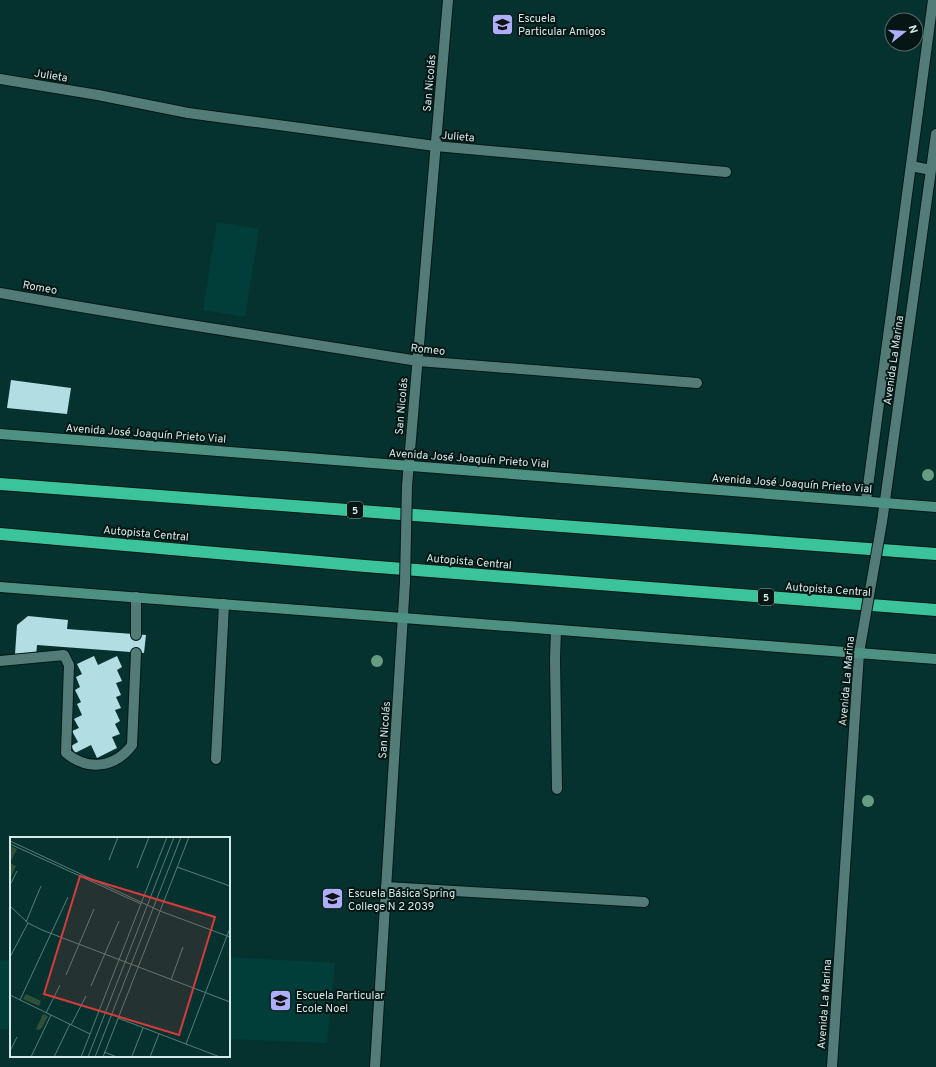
<svg xmlns="http://www.w3.org/2000/svg" width="936" height="1067" viewBox="0 0 936 1067" font-family="Overpass,sans-serif">
<style>
.built{fill:#013d39}
.building{fill:#b1dde3}
.lines{fill:none;stroke-linecap:round;stroke-linejoin:round}
.service-casing{stroke:#001816;stroke-width:12}
.pedestrian-casing{stroke:#001816;stroke-width:12}
.minor-casing{stroke:#001816;stroke-width:12}
.tertiary-casing{stroke:#001816;stroke-width:12}
.secondary-casing{stroke:#001816;stroke-width:12}
.motorway-casing{stroke:#001816;stroke-width:14}
.service{stroke:#537c78;stroke-width:10}
.pedestrian{stroke:#537c78;stroke-width:10}
.minor{stroke:#537c78;stroke-width:10}
.tertiary{stroke:#537c78;stroke-width:10}
.secondary{stroke:#4c9182;stroke-width:10}
.motorway{stroke:#3bc39b;stroke-width:12}
.tertiary-bridge-casing{stroke:#001816;stroke-width:12;stroke-linecap:butt}
.tertiary-bridge{stroke:#537c78;stroke-width:10}
.tree{fill:#669c7f}
.labels{text-anchor:middle;stroke-width:4;stroke-linejoin:round;paint-order:stroke}
.shield{fill:#061615;stroke:#96aaa8;stroke-width:1}
.shield-label{font-size:10px;font-weight:bold;fill:#d4eae7}
.poi-label{font-size:11px;fill:#d4eae7;stroke:#061615;text-anchor:start}
.street-label{font-size:11px;fill:#d4eae7;stroke:#061615}
.inset-road{fill:none;stroke:#587c79;stroke-width:1}
.view{fill:#d63b3b;fill-opacity:0.15;stroke:#d63b3b;stroke-width:2}
.inset-edge{fill:none;stroke:#d4eae7;stroke-width:2}
</style>
<rect width="100%" height="100%" fill="#05322f"/>
<path class="built" d="M217 222 259 229 245 317 203 310Z
M229 957 335 963 327 1043 229 1039Z
M0 960 11 961V1030L0 1029Z"/>
<path class="building" d="M11 380 71 388 67 414 7 408Z
M28 616 68 620 67 629 146 635 144 653 37 645 36 656 15 654 17 625Z
M94 656 98 665 117 656 122 667 117 670 122 681 116 683 121 695 116 697 121 708 115 710 120 721 115 724 120 734 112 737 117 748 97 758 91 745 75 753 71 746 78 742 72 731 79 728 74 719 82 715 77 704 81 702 75 690 80 687 76 677 82 674 77 664Z"/>
<g class="lines">
<defs>
<path id="service" d="M136 597V635
M556 630 555 658 557 789
M0 661 64 655 69 665 66 753C88 771 115 768 132 745L136 653
M216 759 224 604"/>
<path id="pedestrian" d="M98 95 188 113
M75 306 159 320"/>
<path id="minor" d="M0 79 98 95
M188 113 435 146 726 172
M0 293 75 306
M159 320 418 361 697 383
M386 887 644 902"/>
<path id="tertiary" d="M911 166 931 170
M407 486 448 0
M866 501 933 0
M882 522 936 134
M375 1067 405 582
M832 1067 859 653 866 613"/>
<path id="secondary" d="M0 434 936 507
M0 587 936 659"/>
<path id="motorway" d="M0 484 936 554
M0 534 365 566 936 610"/>
</defs>
<use href="#service" class="service-casing"/>
<use href="#pedestrian" class="pedestrian-casing"/>
<use href="#minor" class="minor-casing"/>
<use href="#tertiary" class="tertiary-casing"/>
<use href="#secondary" class="secondary-casing"/>
<use href="#motorway" class="motorway-casing"/>
<use href="#service" class="service"/>
<use href="#pedestrian" class="pedestrian"/>
<use href="#minor" class="minor"/>
<use href="#tertiary" class="tertiary"/>
<use href="#secondary" class="secondary"/>
<use href="#motorway" class="motorway"/>
<defs>
<path id="tertiary-bridge" d="M405 582 407 486
M866 613 882 522"/>
</defs>
<use href="#tertiary-bridge" class="tertiary-bridge-casing"/>
<use href="#tertiary-bridge" class="tertiary-bridge"/>
</g>
<g class="tree">
<circle cx="928" cy="475" r="6"/>
<circle cx="377" cy="661" r="6"/>
<circle cx="868" cy="801" r="6"/>
</g>
<defs>
<symbol id="school-square" viewBox="-11 -11 22 22"><rect x="-9" y="-9" width="18" height="18" rx="4" fill="#adaffb" stroke="#061615"/><path d="M0-5L7-2L0 1L-7-2ZM-4 1L0 2.5L4 1V4Q0 6-4 4Z" fill="#111"/></symbol>
</defs>
<g fill-rule="evenodd">
<use href="#school-square" x="490" y="12" width="25" height="25"/>
<use href="#school-square" x="320" y="886" width="25" height="25"/>
<use href="#school-square" x="268" y="988" width="25" height="25"/>
</g>
<g class="labels">
<g class="shield">
<rect x="347" y="502" width="16" height="16" rx="3"/>
<rect x="758" y="589" width="16" height="16" rx="3"/>
</g>
<g class="shield-label">
<text x="355" y="514">5</text>
<text x="766" y="601">5</text>
</g>
<g class="poi-label">
<text x="518" y="22">Escuela<tspan x="518" dy="13">Particular Amigos</tspan></text>
<text x="348" y="897">Escuela Básica Spring<tspan x="348" dy="13">College N 2 2039</tspan></text>
<text x="296" y="999">Escuela Particular<tspan x="296" dy="13">Ecole Noel</tspan></text>
</g>
<g class="street-label">
<text transform="translate(51 75) rotate(9)" y="4">Julieta</text>
<text transform="translate(429 83) rotate(-85)" y="4">San Nicolás</text>
<text transform="translate(458 136) rotate(5)" y="4">Julieta</text>
<text transform="translate(40 287) rotate(10)" y="4">Romeo</text>
<text transform="translate(428 349) rotate(6)" y="4">Romeo</text>
<text transform="translate(893 360) rotate(-82)" y="4">Avenida La Marina</text>
<text transform="translate(401 406) rotate(-85)" y="4">San Nicolás</text>
<text transform="translate(146 433) rotate(4)" y="4">Avenida José Joaquín Prieto Vial</text>
<text transform="translate(469 458) rotate(4)" y="4">Avenida José Joaquín Prieto Vial</text>
<text transform="translate(792 483) rotate(4)" y="4">Avenida José Joaquín Prieto Vial</text>
<text transform="translate(146 533) rotate(5)" y="4">Autopista Central</text>
<text transform="translate(469 561) rotate(5)" y="4">Autopista Central</text>
<text transform="translate(828 589) rotate(4)" y="4">Autopista Central</text>
<text transform="translate(846 681) rotate(-85)" y="4">Avenida La Marina</text>
<text transform="translate(384 730) rotate(-86)" y="4">San Nicolás</text>
<text transform="translate(824 1004) rotate(-86)" y="4">Avenida La Marina</text>
</g>
</g>
<g transform="translate(10 837)">
<rect width="220" height="220" fill="#05322f"/>
<path d="M0 9 7 12 0 26 6 29 0 42ZM16 157 31 164 29 169 13 162ZM33 177 38 179 32 191 29 193 26 192Z" fill="#2f5037"/>
<path class="inset-road" d="M0 4 150 74 220 100M0 7 131 67M99 23 108 0M167 30 220 49M127 31 139 0M0 48 7 34M0 69 18 86 32 93 220 165M16 85 31 49M0 120 18 86M56 138 84 72M161 143 173 110M81 149 109 84M0 158 80 197M10 163 58 60M36 176 50 148M108 181 210 220M61 188 76 159M176 207 220 91M0 214 7 200M94 215 107 220M122 219 133 191M21 220 41 178M44 220 60 187M71 220 157 0M78 220 164 0M85 220 171 0M93 220 179 0M140 220 149 197"/>
<path class="view" d="M70 39 205 80 169 198 34 157Z"/>
<rect width="220" height="220" class="inset-edge"/>
</g>
<g transform="translate(904 32) rotate(73)"><circle r="19" fill="#061615" stroke="#586b69"/>
<path d="M0-3L7 15L0 10L-7 15Z" fill="#adaffb"/>
<text y="-6" font-size="11" font-weight="bold" text-anchor="middle" fill="#d4eae7">N</text>
</g>
</svg>
